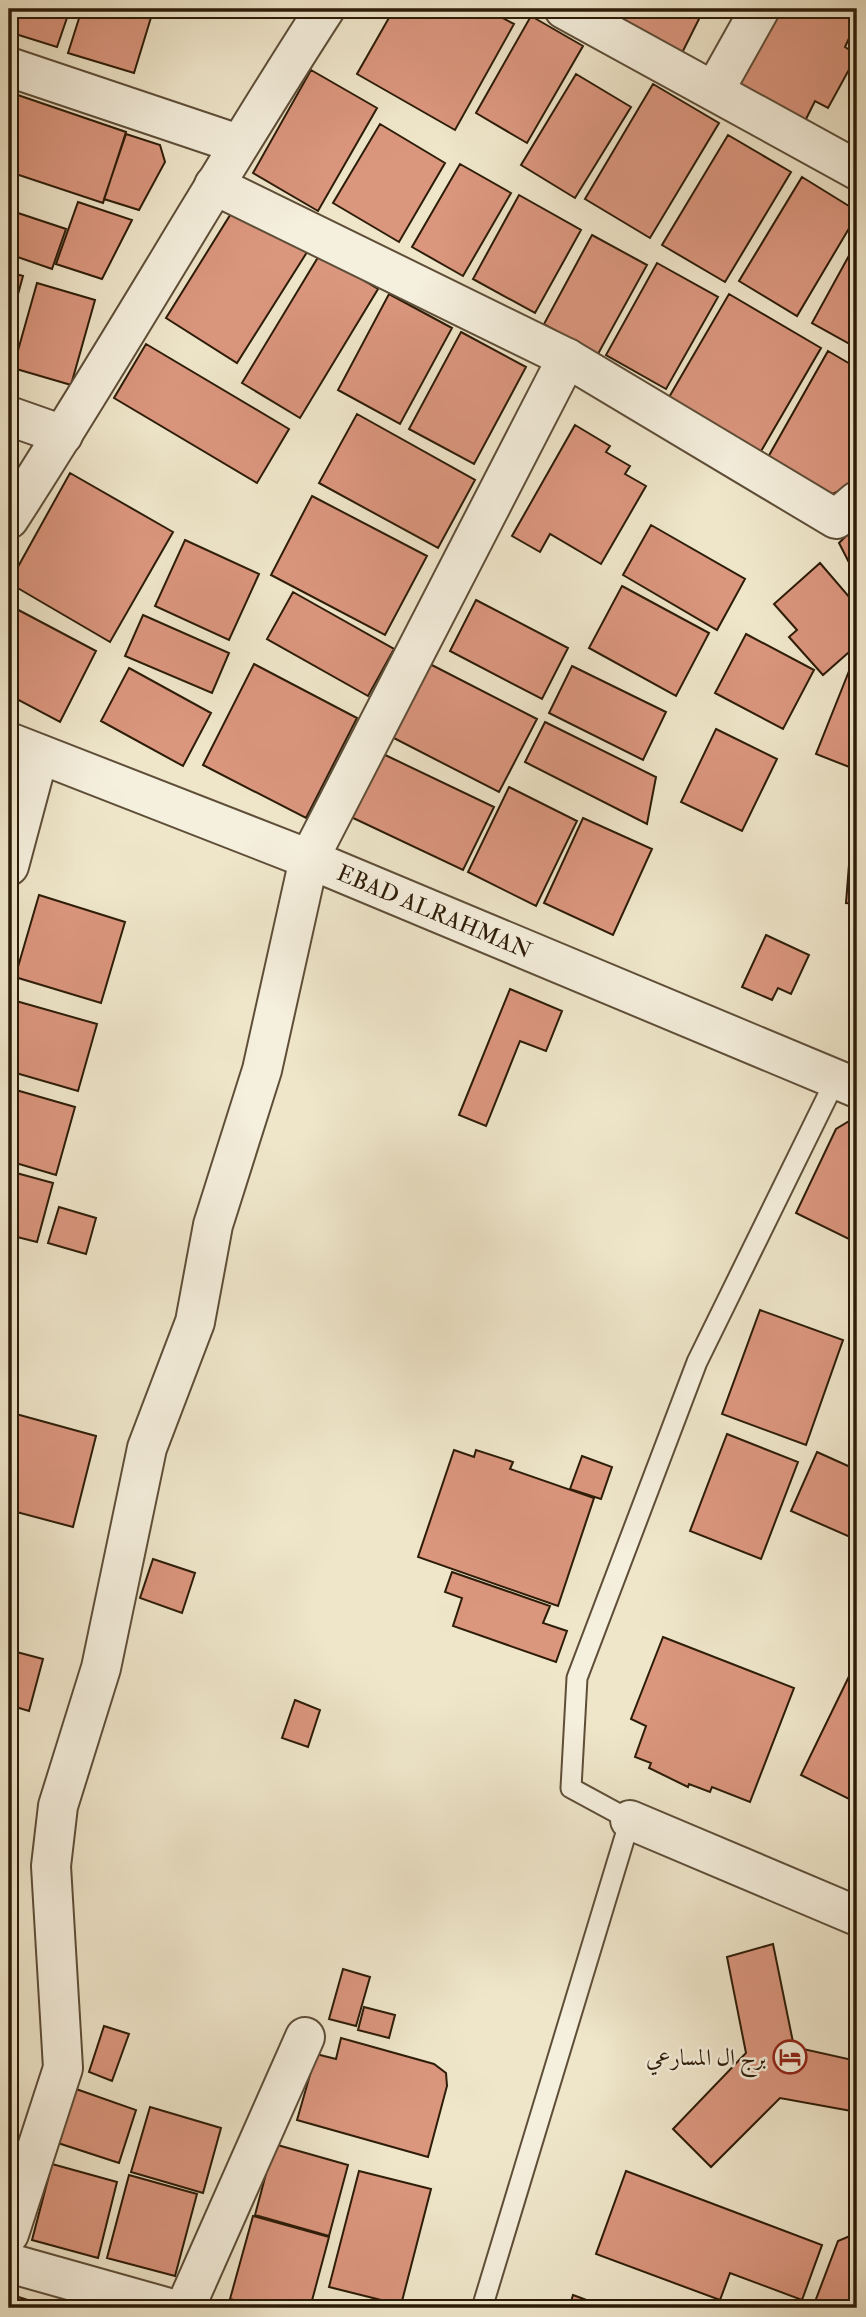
<svg xmlns="http://www.w3.org/2000/svg" width="866" height="2317" viewBox="0 0 866 2317" font-family="'IM FELL Double Pica',Amiri,serif">
<style>
.building{fill:#db967e;stroke:#2d1c08;stroke-width:2}
.lines{fill:none;stroke-linecap:round;stroke-linejoin:round}
.service-casing{stroke:#5e4e38;stroke-width:23}
.minor-casing{stroke:#5e4e38;stroke-width:42}
.service{stroke:#f5efdd;stroke-width:19}
.minor{stroke:#f5efdd;stroke-width:38}
.labels{text-anchor:middle;stroke-width:5;stroke-linejoin:round;paint-order:stroke}
.street-label{font-size:23px;fill:#2d1c08;stroke:#f5efdd}
.poi-label{font-size:23px;fill:#2d1c08;stroke:#f5efdd;text-anchor:end}
</style>
<rect width="100%" height="100%" fill="#efe6ca"/>
<filter id="stains"><feTurbulence type="fractalNoise" baseFrequency=".00286" numOctaves="4"/><feColorMatrix values="0 0 0 0 .2 0 0 0 0 .09 0 0 0 0 .02 0 0 0 .5 -.17"/></filter>
<radialGradient id="worn" r=".72"><stop offset=".6" stop-color="#630" stop-opacity="0"/><stop offset="1" stop-color="#630" stop-opacity=".3"/></radialGradient>
<path class="building" d="M9 9H70L57 47 9 32Z
M82 9 153 11 134 73 68 53Z
M394 9H486L514 24 455 130 357 74Z
M622 9H704L682 53 617 20Z
M772 9H835L857 21 845 47 857 55 828 108 815 101 805 121 733 81Z
M531 16 583 46 527 143 476 113Z
M311 70 377 108 318 211 253 173Z
M576 74 631 107 575 198 521 165Z
M653 84 719 123 650 238 585 199Z
M9 92 126 132 103 203 10 172 9 176Z
M380 124 445 163 399 242 333 203Z
M126 134 160 145 165 162 139 210 104 199Z
M728 135 791 172 725 282 662 245Z
M460 164 511 193 463 276 412 247Z
M802 177 857 211V215L797 316 739 281Z
M519 195 581 230 535 313 473 279Z
M78 202 132 220 102 279 56 264Z
M237 204 309 249 237 363 166 318Z
M9 210 66 229 52 269 9 254Z
M592 235 647 265 598 354 544 324Z
M857 241V348L812 323Z
M320 254 378 289 300 418 242 383Z
M657 263 718 297 666 389 606 355Z
M9 272 23 276 9 327Z
M37 283 95 300 71 385 13 368Z
M389 294 452 328 400 424 338 390Z
M729 294 821 348 760 453 668 399Z
M461 332 526 367 474 464 409 429Z
M146 344 289 429 257 483 114 398Z
M828 351 857 368V483L828 496 767 459Z
M357 414 475 480 438 548 319 483Z
M575 425 610 446 606 452 630 466 625 474 646 486 601 564 550 534 540 552 512 536Z
M70 473 173 532 110 642 9 583Z
M312 496 427 556 385 635 271 575Z
M651 525 745 579 717 630 623 575Z
M857 525V578L839 543Z
M185 540 259 574 229 640 155 606Z
M820 563 857 606V645L823 675 789 637 797 630 774 604Z
M622 586 709 633 676 696 589 648Z
M293 592 394 649 368 696 267 639Z
M476 600 568 648 542 699 450 651Z
M9 605 96 651 60 722 9 695Z
M143 615 229 653 212 693 125 656Z
M746 634 814 670 783 729 715 693Z
M857 651V770L816 754Z
M424 661 537 719 499 792 386 734Z
M254 664 357 718 306 818 203 765Z
M572 666 666 712 643 760 549 713Z
M129 668 211 713 183 766 101 721Z
M545 722 656 777 647 824 525 762Z
M716 729 777 759 742 831 681 802Z
M381 753 494 807 463 870 351 817Z
M509 787 577 821 536 906 468 872Z
M853 814H857V904L846 903Z
M583 818 652 849 613 935 544 903Z
M39 895 125 922 101 1003 15 977Z
M766 935 809 955 791 994 778 988 772 1000 742 987Z
M510 989 562 1011 546 1051 520 1041 486 1126 459 1115Z
M9 999 97 1024 78 1091 9 1071Z
M9 1088 75 1107 56 1175 9 1161Z
M856 1117H857V1243L796 1213 836 1129Z
M9 1171 53 1183 37 1242 9 1235Z
M59 1207 96 1218 86 1254 48 1243Z
M760 1310 843 1340 806 1445 722 1414Z
M16 1414 96 1436 73 1527 9 1510V1441Z
M727 1434 798 1462 761 1559 690 1531Z
M454 1450 474 1457 476 1450 513 1462 510 1469 594 1498 558 1606 418 1557Z
M817 1452 857 1470V1540L791 1511Z
M582 1456 612 1467 601 1499 570 1489Z
M153 1559 195 1573 182 1613 140 1598Z
M452 1572 550 1606 543 1623 567 1631 556 1662 453 1626 462 1598 445 1592Z
M663 1637 794 1688 750 1802 712 1787 710 1792 689 1784 688 1787 649 1768 651 1763 635 1757 646 1726 631 1719Z
M9 1650 43 1659 29 1711 9 1705Z
M857 1660V1803L801 1775Z
M295 1700 320 1710 308 1747 282 1738Z
M773 1944 794 2047 857 2061V2112L780 2098 711 2167 673 2129 746 2053 727 1957Z
M343 1969 370 1977 356 2026 329 2019Z
M364 2007 395 2015 389 2038 358 2030Z
M104 2026 129 2034 112 2081 89 2072Z
M341 2038 434 2064 446 2073 447 2086 428 2157 297 2120 316 2054 336 2059Z
M76 2089 136 2110 119 2163 58 2143Z
M150 2107 221 2128 203 2193 131 2172Z
M274 2144 348 2165 329 2236 255 2215Z
M52 2164 117 2182 98 2258 32 2240Z
M359 2171 431 2189 401 2305 329 2287Z
M626 2171 822 2245 802 2300 730 2273 720 2300 596 2254Z
M129 2175 197 2194 175 2276 107 2258Z
M253 2216 329 2237 310 2308H263L230 2299Z
M857 2233V2283L848 2308 813 2307 838 2241Z
M9 2294 53 2308H9Z
M573 2295 603 2306 602 2308H569Z"/>
<g class="lines">
<defs>
<path id="service" d="M482 2308 630 1820 571 1788 577 1678 697 1362 835 1081"/>
<g id="minor">
<path d="M564 9 857 170"/>
<path d="M9 67 238 144"/>
<path d="M714 91 760 9"/>
<path d="M214 185 567 358 836 519 857 501"/>
<path d="M9 416 63 435"/>
<path d="M9 519C118 351 216 177 325 9"/>
<path id="s1" d="M9 742 309 859 857 1088"/>
<path d="M9 866 39 754"/>
<path d="M630 1820 857 1916"/>
<path d="M9 2234 63 2068 51 1866 58 1806 101 1668 147 1448 195 1322 213 1225 262 1070 309 859 567 358"/>
<path d="M9 2263 169 2308"/>
<path d="M185 2308 305 2037"/>
</g>
</defs>
<use href="#service" class="service-casing"/>
<use href="#minor" class="minor-casing"/>
<use href="#service" class="service"/>
<use href="#minor" class="minor"/>
</g>
<defs>
<symbol id="hotel-ring" viewBox="-11 -11 22 22"><circle r="9.5" fill="#f5efdd" stroke="#8f2418" stroke-width="1.5"/><path d="M-6-4.5h1.5V1H6V5H4.5V3h-9V5H-6ZM-4 0a1.8 1.8 0 1 1 3.6 0ZM.5 0V-2.5h3Q6-2.5 6 0Z" fill="#8f2418"/></symbol>
</defs>
<g fill-rule="evenodd">
<use href="#hotel-ring" x="771" y="2038" width="38" height="38"/>
</g>
<g class="labels">
<g class="street-label">
<text dy="8" stroke="none"><textPath href="#s1" startOffset="458">EBAD ALRAHMAN</textPath></text>
</g>
<g class="poi-label">
<text x="766" y="2065">برج ال المسارعي</text>
</g>
</g>
<rect width="866" height="2317" fill="none" stroke="#efe6ca" stroke-width="35"/>
<rect x="10" y="10" width="845" height="2296" fill="none" stroke="#2d1c08" stroke-width="3.5"/>
<rect x="18" y="18" width="831" height="2282" fill="none" stroke="#2d1c08" stroke-width="2"/>
<rect width="100%" height="100%" filter="url(#stains)"/>
<rect width="100%" height="100%" fill="url(#worn)"/>
</svg>
